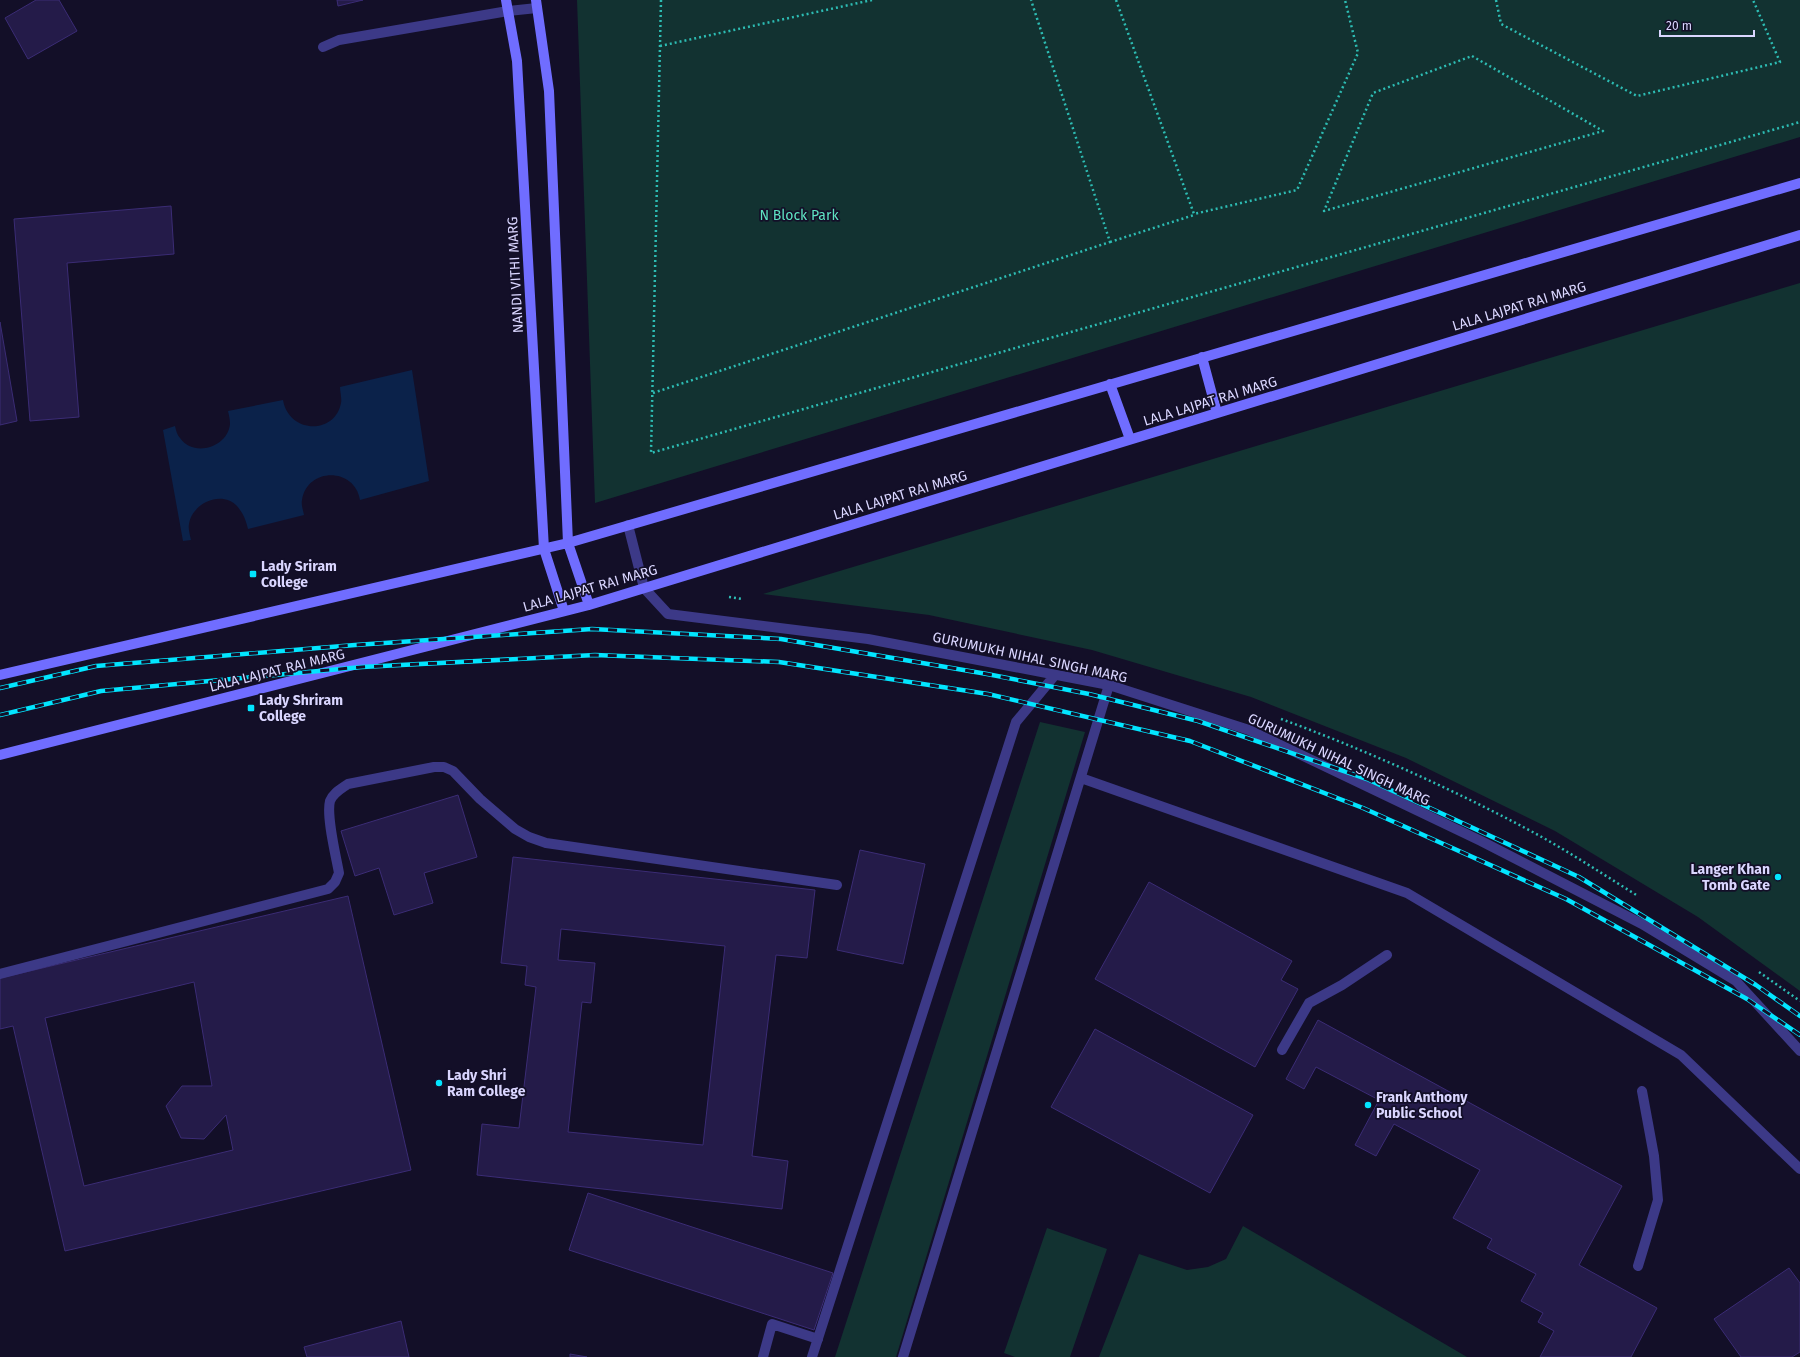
<svg xmlns="http://www.w3.org/2000/svg" width="1800" height="1357" viewBox="0 0 1800 1357" font-family="'Fira Sans',sans-serif">
<style>
.green{fill:#123231}
.water{fill:#0b224a}
.building{fill:#241b49;stroke:#3b2c75;fill-rule:evenodd}
.lines{fill:none;stroke-linecap:round;stroke-linejoin:round}
.path{stroke:#2dbcb3;stroke-width:2.5;stroke-dasharray:2 3;stroke-linecap:butt}
.lane{stroke:#3c3987;stroke-width:10}
.street{stroke:#3c3987;stroke-width:10}
.secondary{stroke:#706dff;stroke-width:10}
.rail-casing{stroke:#02e5ff;stroke-width:4.5}
.rail{stroke:#130f28;stroke-width:3;stroke-dasharray:9;stroke-linecap:butt}
.poi-dot{fill:#02e5ff;stroke:#130f28;stroke-width:1.5}
.labels{text-anchor:middle;stroke-width:3.5;stroke-linejoin:round;paint-order:stroke}
.park-label{font-size:14px;fill:#5ee3c2;stroke:#130f28}
.street-label{font-size:14px;fill:#dad6ff;stroke:#130f28}
.poi-label{font-size:14px;font-weight:bold;fill:#dad6ff;stroke:#130f28;text-anchor:start}
</style>
<rect width="100%" height="100%" fill="#130f28"/>
<path class="green" d="M577 0H1800V137L595 503Z
M1800 283V991L1698 917 1555 831 1406 758 1251 697 1092 650 929 615 763 594Z
M1040 722 1085 732 896 1357H835Z
M1243 1226 1467 1357H1099L1139 1254 1187 1270 1208 1267 1226 1259Z
M1047 1228 1107 1249 1070 1357H1015L1004 1353Z"/>
<path class="water" d="M412 370 429 481 360 500C355 467 307 467 302 500 301 504 303 510 304 515L248 529C246 520 243 513 237 506 222 490 192 503 189 524 188 529 190 535 191 540L183 541 163 430 175 426C176 430 177 435 180 438 194 458 228 447 230 424 230 420 229 415 228 411L283 400C289 434 335 435 341 403 342 398 340 392 340 387Z"/>
<path class="building" d="M36 0H59L77 31 28 59 5 18Z
M337 0H363L338 6Z
M171 206 174 254 67 263 79 417 30 421 14 219Z
M0 322 17 421 0 425Z
M458 795 477 857 424 873 433 903 394 915 379 868 355 876 341 831Z
M860 850 925 864 903 964 837 950Z
M513 857 815 890 807 958 776 955 752 1156 788 1161 782 1209 477 1175 482 1124 519 1128 536 987 525 985 527 966 501 963ZM561 929 725 946 703 1145 568 1132 582 1002 591 1003 595 963 558 960Z
M1149 882 1292 961 1281 980 1298 989 1255 1067 1095 979Z
M348 896 411 1170 65 1251 13 1026 0 1029V978ZM194 982 212 1086H182L166 1106 181 1138 204 1139 226 1115 233 1150 84 1186 45 1018Z
M1318 1020 1622 1186 1579 1265 1657 1308 1631 1357H1540L1554 1331 1538 1322 1543 1313 1521 1301 1536 1274 1487 1248 1492 1239 1453 1218 1480 1170 1394 1124 1376 1156 1355 1145 1379 1100 1316 1067 1304 1089 1286 1079Z
M1095 1029 1253 1115 1210 1193 1051 1107Z
M588 1193 833 1273 814 1330 569 1250Z
M1789 1268 1800 1283V1352L1792 1357H1741L1714 1319Z
M401 1321 409 1357H307L304 1347Z
M570 1354 587 1357H570Z"/>
<g class="lines">
<path class="path" d="M661 0 651 453 1800 122
M1116 0 1194 214 1297 190 1358 53 1345 0
M1496 0 1501 24 1637 96 1780 62 1753 0
M660 46 872 0
M1472 56 1603 131 1324 211 1373 93Z
M1110 242 1194 215
M653 393 1110 242 1031 0
M729 597 742 599
M1281 719C1363 749 1450 788 1527 829 1565 849 1601 873 1638 896
M1759 972 1800 1001"/>
<path class="lane" d="M1081 778 1407 893 1681 1055 1800 1169
M0 974 328 889 335 882 339 873C336 856 326 816 330 801 333 793 341 789 348 784L434 767H444L453 771 480 799 515 829 529 837 546 843 837 885
M1282 1050 1309 1003 1342 985 1387 955
M1638 1266 1658 1200 1654 1156 1642 1091
M763 1357 772 1324 818 1339
M903 1357 1109 685"/>
<path class="street" d="M323 47 339 40 508 11 537 8
M628 525 644 588 668 614 868 639 1109 685 1249 730 1481 841 1642 924 1736 981 1800 1051
M812 1357 1016 722 1055 675"/>
<path class="secondary" d="M506 0 517 61 544 549 564 611
M536 0 549 91 568 543 589 605
M1202 357 1217 413
M1110 384 1130 439
M0 675 568 543 1800 183
M0 755 589 605 1800 235"/>
<defs>
<path id="rail" d="M0 688 96 666 355 645 592 629 781 639 987 674 1089 694 1198 721 1367 779 1579 877 1756 985 1800 1016
M0 715 101 691 362 667 595 655 779 662 988 694 1190 741 1363 808 1566 899 1747 999 1800 1035"/>
</defs>
<use href="#rail" class="rail-casing"/>
<use href="#rail" class="rail"/>
</g>
<g class="poi-dot">
<rect x="249" y="570" width="8" height="8" rx="2"/>
<rect x="247" y="704" width="8" height="8" rx="2"/>
<circle cx="1778" cy="877" r="4"/>
<circle cx="439" cy="1083" r="4"/>
<circle cx="1368" cy="1105" r="4"/>
</g>
<g class="labels">
<g class="park-label">
<text x="799" y="220">N Block Park</text>
</g>
<g class="street-label">
<text transform="translate(515 275) rotate(-93)" y="5">NANDI VITHI MARG</text>
<text transform="translate(1519 306) rotate(-17)" y="5">LALA LAJPAT RAI MARG</text>
<text transform="translate(1210 401) rotate(-17)" y="5">LALA LAJPAT RAI MARG</text>
<text transform="translate(900 495) rotate(-17)" y="5">LALA LAJPAT RAI MARG</text>
<text transform="translate(590 588) rotate(-16)" y="5">LALA LAJPAT RAI MARG</text>
<text transform="translate(1030 657) rotate(12)" y="5">GURUMUKH NIHAL SINGH MARG</text>
<text transform="translate(277 670) rotate(-14)" y="5">LALA LAJPAT RAI MARG</text>
<text transform="translate(1339 759) rotate(25)" y="5">GURUMUKH NIHAL SINGH MARG</text>
</g>
<g class="poi-label">
<text x="261" y="571">Lady Sriram<tspan x="261" dy="16">College</tspan></text>
<text x="259" y="705">Lady Shriram<tspan x="259" dy="16">College</tspan></text>
<text x="1770" y="874" text-anchor="end">Langer Khan<tspan x="1770" dy="16">Tomb Gate</tspan></text>
<text x="447" y="1080">Lady Shri<tspan x="447" dy="16">Ram College</tspan></text>
<text x="1376" y="1102">Frank Anthony<tspan x="1376" dy="16">Public School</tspan></text>
</g>
</g>
<path d="M1660 30v6h94v-6" fill="none" stroke="#dad6ff" stroke-width="2"/>
<text x="1666" y="30" font-size="12" fill="#dad6ff" stroke="#130f28" stroke-width="3" paint-order="stroke">20 m</text>
</svg>
